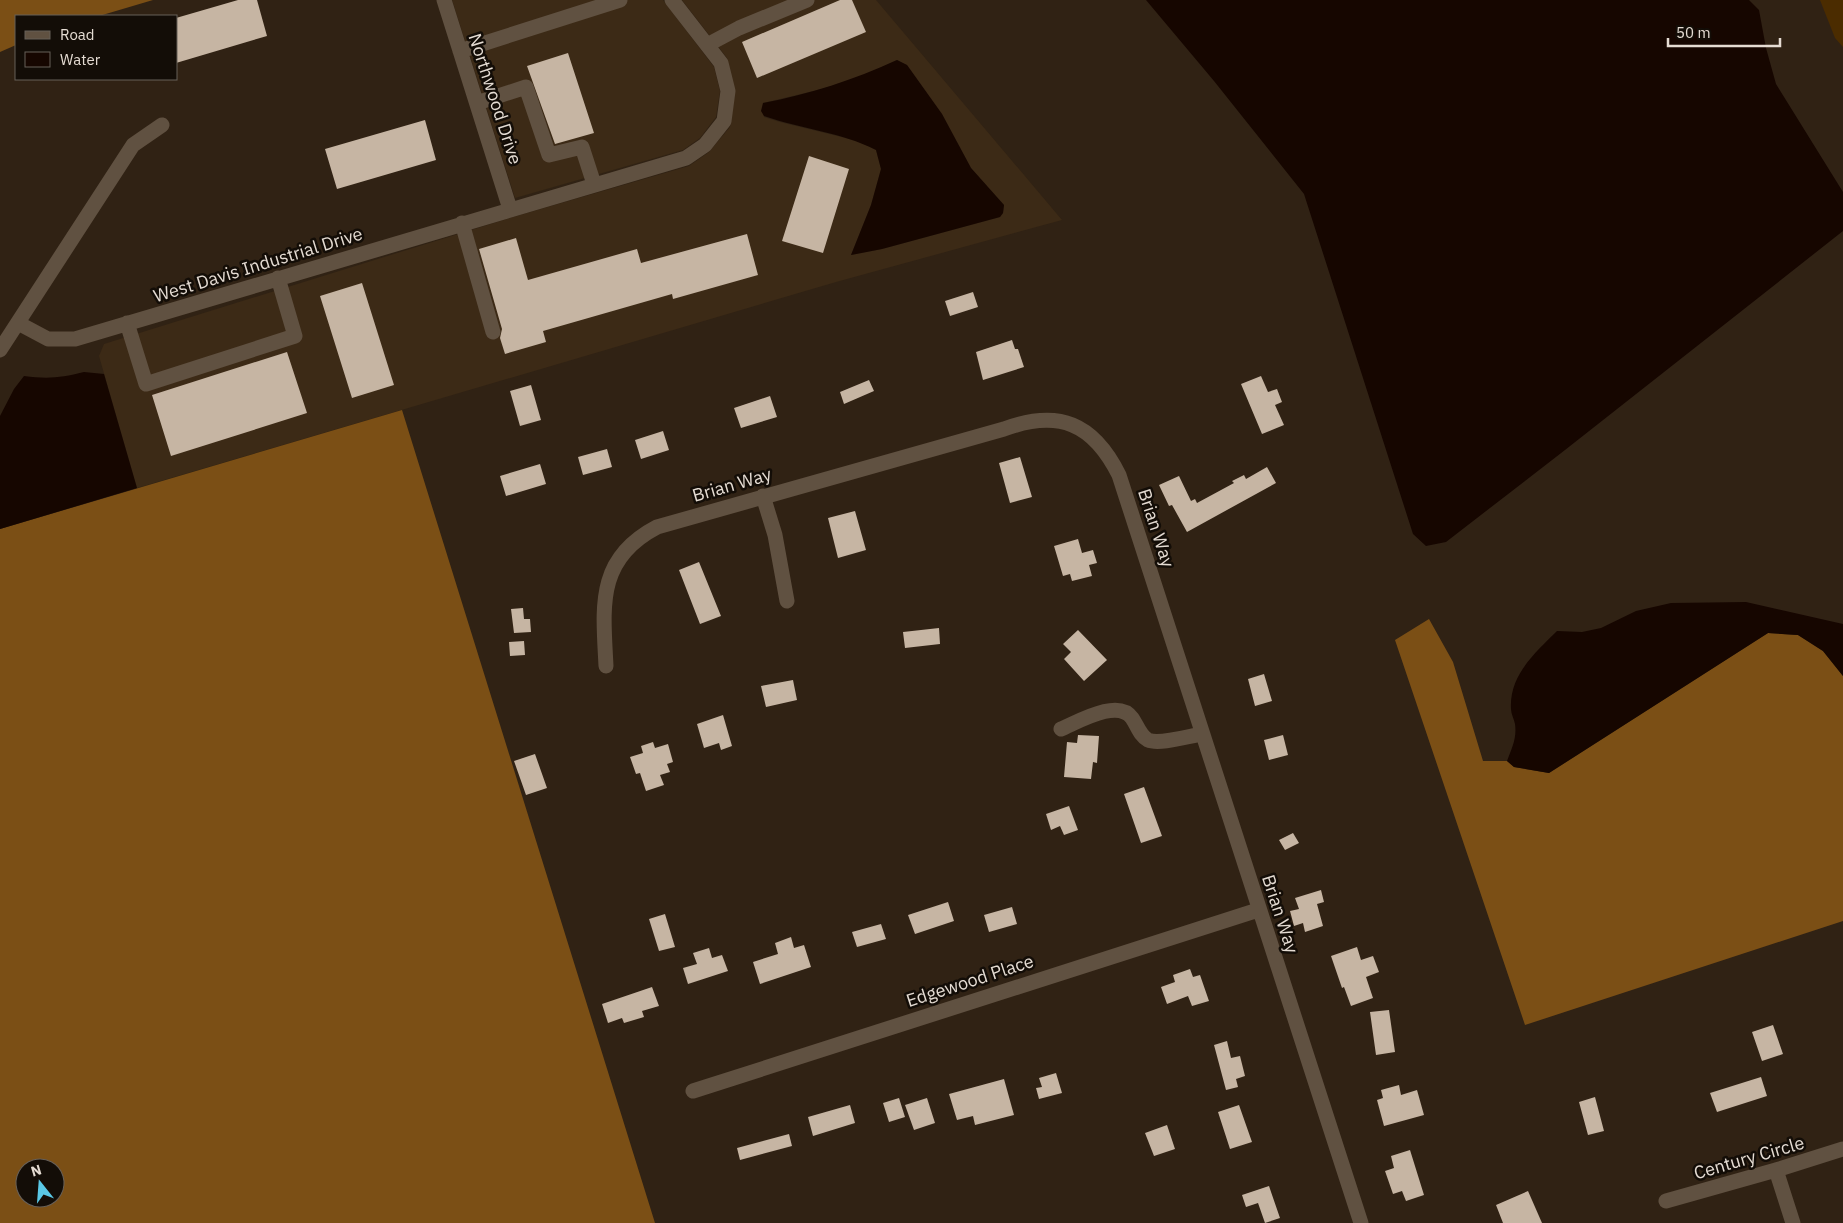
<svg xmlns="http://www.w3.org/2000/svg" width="1843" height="1223" viewBox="0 0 1843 1223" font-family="'IBM Plex Sans',sans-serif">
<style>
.built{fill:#3c2a16;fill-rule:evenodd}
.green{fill:#4b2c00}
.forest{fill:#7b4f15;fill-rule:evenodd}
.water{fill:#160600}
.building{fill:#c6b5a3}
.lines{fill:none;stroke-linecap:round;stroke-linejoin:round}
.minor{stroke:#605141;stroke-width:15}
.labels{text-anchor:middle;stroke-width:5;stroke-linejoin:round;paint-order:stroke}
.street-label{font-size:18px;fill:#e5dcd3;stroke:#130d07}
</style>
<rect width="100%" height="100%" fill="#302214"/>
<path class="built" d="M452 0H663L714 67 720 91 716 117 700 138 683 150 515 198Z
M682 0H876L1062 220 836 282 137 488 99 356 104 344 513 217 689 166 709 152 730 127 735 93 727 58ZM897 60 907 65 942 114 971 168 1004 205 1003 213 1000 217 882 249 851 255 871 205 881 169 876 150 858 141 780 122 764 117 763 103 822 89 863 76Z"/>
<path class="green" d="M1820 0H1843V47L1835 38Z"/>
<path class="forest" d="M0 0H153L99 16H16V45L0 52Z
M402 410 655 1223H0V529ZM25 1168H55V1198H25Z
M1429 619 1453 662 1483 761H1507L1514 767 1549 773 1768 633 1798 635 1823 651 1843 676V921L1525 1025 1395 640Z"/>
<path class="water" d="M1146 0H1749L1759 10 1766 48 1776 84 1843 192V231L1565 450 1446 542 1426 546 1413 534 1304 194 1214 81Z
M897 60 907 65 942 114 971 168 1004 205 1003 213 1000 217 882 249 851 255 871 205 881 169 876 150C841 132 801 129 764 116L761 111 763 103C810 94 853 80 897 60Z
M84 372 104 374 137 488 0 529V416L14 389 24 376C47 379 61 378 84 372Z
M1746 602 1843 624V676L1823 651 1798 635 1768 633 1549 773 1514 767 1507 761C1512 748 1517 738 1515 724 1514 719 1511 714 1511 709 1509 675 1535 653 1557 631L1582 632 1601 628 1636 611 1671 603Z"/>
<path class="building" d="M238 0H257L267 36 176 63V18Z
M840 0H852L866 32 757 78 742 42Z
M568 53 594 133 555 144 527 66Z
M425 120 436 160 337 189 325 149Z
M809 156 849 169 823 253 782 241Z
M747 234 758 275 673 299 672 294 543 331 546 342 505 354 500 338 502 329 479 249 516 238 528 280 637 249 641 263Z
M362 283 394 385 352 398 320 296Z
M973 292 978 307 950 316 945 301Z
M1012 340 1015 349H1018L1024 367 983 380 976 352Z
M287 352 307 413 171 456 152 395Z
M1261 376 1268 392 1277 389 1282 402 1275 405 1284 425 1262 434 1241 384Z
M869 380 874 391 844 404 840 392Z
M531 385 541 420 520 426 510 391Z
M770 396 777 417 741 428 734 408Z
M663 431 669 450 641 459 635 440Z
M607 449 612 467 583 475 578 457Z
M1020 457 1032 497 1010 503 999 463Z
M540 464 546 484 506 496 500 476Z
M1267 467 1276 483 1187 532 1172 505 1169 506 1159 485 1179 476 1191 501 1195 499 1197 503 1234 483 1232 481 1244 475 1246 479Z
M855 511 866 550 838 558 828 518Z
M1078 539 1082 553 1093 550 1097 563 1089 565 1092 576 1072 581 1070 574 1063 576 1054 546Z
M699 562 721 616 700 624 679 570Z
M523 608 524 619H530L531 632 514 633 511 609Z
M939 628 940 644 905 648 903 632Z
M1078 630 1107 660 1084 681 1064 659 1071 652 1063 644Z
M524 641 525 655 510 656 509 642Z
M1264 674 1272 701 1255 706 1248 679Z
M793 680 797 700 766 707 761 686Z
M723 715 732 746 721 750 719 743 704 748 697 724Z
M1078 735 1099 736 1097 763 1093 762 1091 779 1064 777 1067 742 1077 743Z
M1283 735 1288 755 1269 760 1264 740Z
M653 742 655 748 668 744 673 762 667 764 670 772 660 775 664 785 646 791 640 773 636 774 630 757 643 753 641 746Z
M535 754 547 788 526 795 514 761Z
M1144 787 1162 836 1141 843 1124 794Z
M1069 806 1078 830 1064 835 1060 826 1051 830 1046 814Z
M1293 833 1299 843 1285 850 1279 840Z
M1321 890 1324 902 1317 904 1323 926 1305 932 1303 923 1294 926 1290 911 1299 909 1295 898Z
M948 902 954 921 915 934 908 915Z
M1012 907 1017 924 989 932 984 915Z
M665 914 675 947 659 951 649 919Z
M881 924 886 939 857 947 852 932Z
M791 937 794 948 804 945 811 967 760 984 753 962 778 954 775 943Z
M1357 947 1361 960 1373 956 1379 972 1366 977 1373 998 1351 1006 1344 987 1342 988 1331 956Z
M709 948 712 958 722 955 728 971 688 984 683 968 697 964 693 953Z
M1190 969 1193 977 1200 975 1209 1001 1192 1006 1188 996 1167 1004 1161 987 1175 982 1173 975Z
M652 987 659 1006 642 1011 644 1017 624 1023 622 1018 608 1023 602 1004Z
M1389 1010 1395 1052 1376 1055 1370 1012Z
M1773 1025 1783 1054 1762 1061 1752 1032Z
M1227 1041 1231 1058 1240 1056 1245 1076 1236 1079 1238 1087 1226 1090 1214 1045Z
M1056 1073 1062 1093 1039 1099 1036 1088 1042 1087 1039 1078Z
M1761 1077 1767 1096 1717 1112 1710 1093Z
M1004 1079 1014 1115 975 1125 973 1116 957 1120 949 1094Z
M1399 1085 1401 1095 1417 1090 1424 1115 1384 1126 1377 1100 1383 1098 1381 1090Z
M1595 1097 1604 1131 1588 1135 1579 1102Z
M899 1098 905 1117 889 1122 883 1103Z
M927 1098 935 1123 914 1130 905 1105Z
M850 1105 855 1123 813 1136 808 1117Z
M1239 1105 1252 1142 1230 1149 1218 1112Z
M1167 1125 1175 1149 1154 1156 1145 1133Z
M789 1134 792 1146 740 1160 737 1148Z
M1410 1150 1424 1195 1406 1201 1402 1191 1393 1194 1385 1171 1394 1168 1391 1156Z
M1269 1186 1280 1218 1265 1223 1258 1203 1246 1207 1242 1195Z
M1528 1191 1542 1223H1503L1496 1205Z"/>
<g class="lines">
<path class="minor" d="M444 0 510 209
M707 45 739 28 807 0
M460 51 620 0
M477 103 526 87 549 155 582 147 594 184
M462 223 493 332
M18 323 48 339H75L686 158 705 145 724 121 728 91 721 63 672 0
M127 323 146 384 295 336 278 278
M0 350 133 145 162 125
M763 496 775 535 787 601
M606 666C603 606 596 559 657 527L1004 429C1059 409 1093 423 1119 475L1361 1223
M1061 729C1078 722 1118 698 1132 718 1137 725 1140 736 1148 740 1159 745 1189 736 1202 734
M693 1091 1258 910
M1776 1170 1793 1223
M1666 1201 1776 1170 1843 1149"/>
</g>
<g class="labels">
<g class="street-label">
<text transform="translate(495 99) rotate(72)" y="6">Northwood Drive</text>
<text transform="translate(258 265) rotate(-17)" y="6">West Davis Industrial Drive</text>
<text transform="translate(732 485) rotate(-16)" y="6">Brian Way</text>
<text transform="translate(1156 528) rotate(72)" y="6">Brian Way</text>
<text transform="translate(1280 914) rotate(72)" y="6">Brian Way</text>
<text transform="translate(970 981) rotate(-18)" y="6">Edgewood Place</text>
<text transform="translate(1749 1158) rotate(-16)" y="6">Century Circle</text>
</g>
</g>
<rect x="15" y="15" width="162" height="65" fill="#130d07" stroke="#676059"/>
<rect x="25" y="31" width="25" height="8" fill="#605141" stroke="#676059"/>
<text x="60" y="40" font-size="15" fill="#e5dcd3">Road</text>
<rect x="25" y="52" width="25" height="15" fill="#160600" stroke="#676059"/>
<text x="60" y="65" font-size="15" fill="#e5dcd3">Water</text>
<g transform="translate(40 1183) rotate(343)"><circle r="24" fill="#130d07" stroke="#676059"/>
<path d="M0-4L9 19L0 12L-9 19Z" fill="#5ac8e6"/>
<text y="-8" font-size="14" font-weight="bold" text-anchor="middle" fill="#e5dcd3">N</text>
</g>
<path d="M1668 38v8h112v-8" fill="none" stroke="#e5dcd3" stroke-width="2.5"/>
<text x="1676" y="38" font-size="15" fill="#e5dcd3" stroke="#130d07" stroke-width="4" paint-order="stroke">50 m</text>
</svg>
